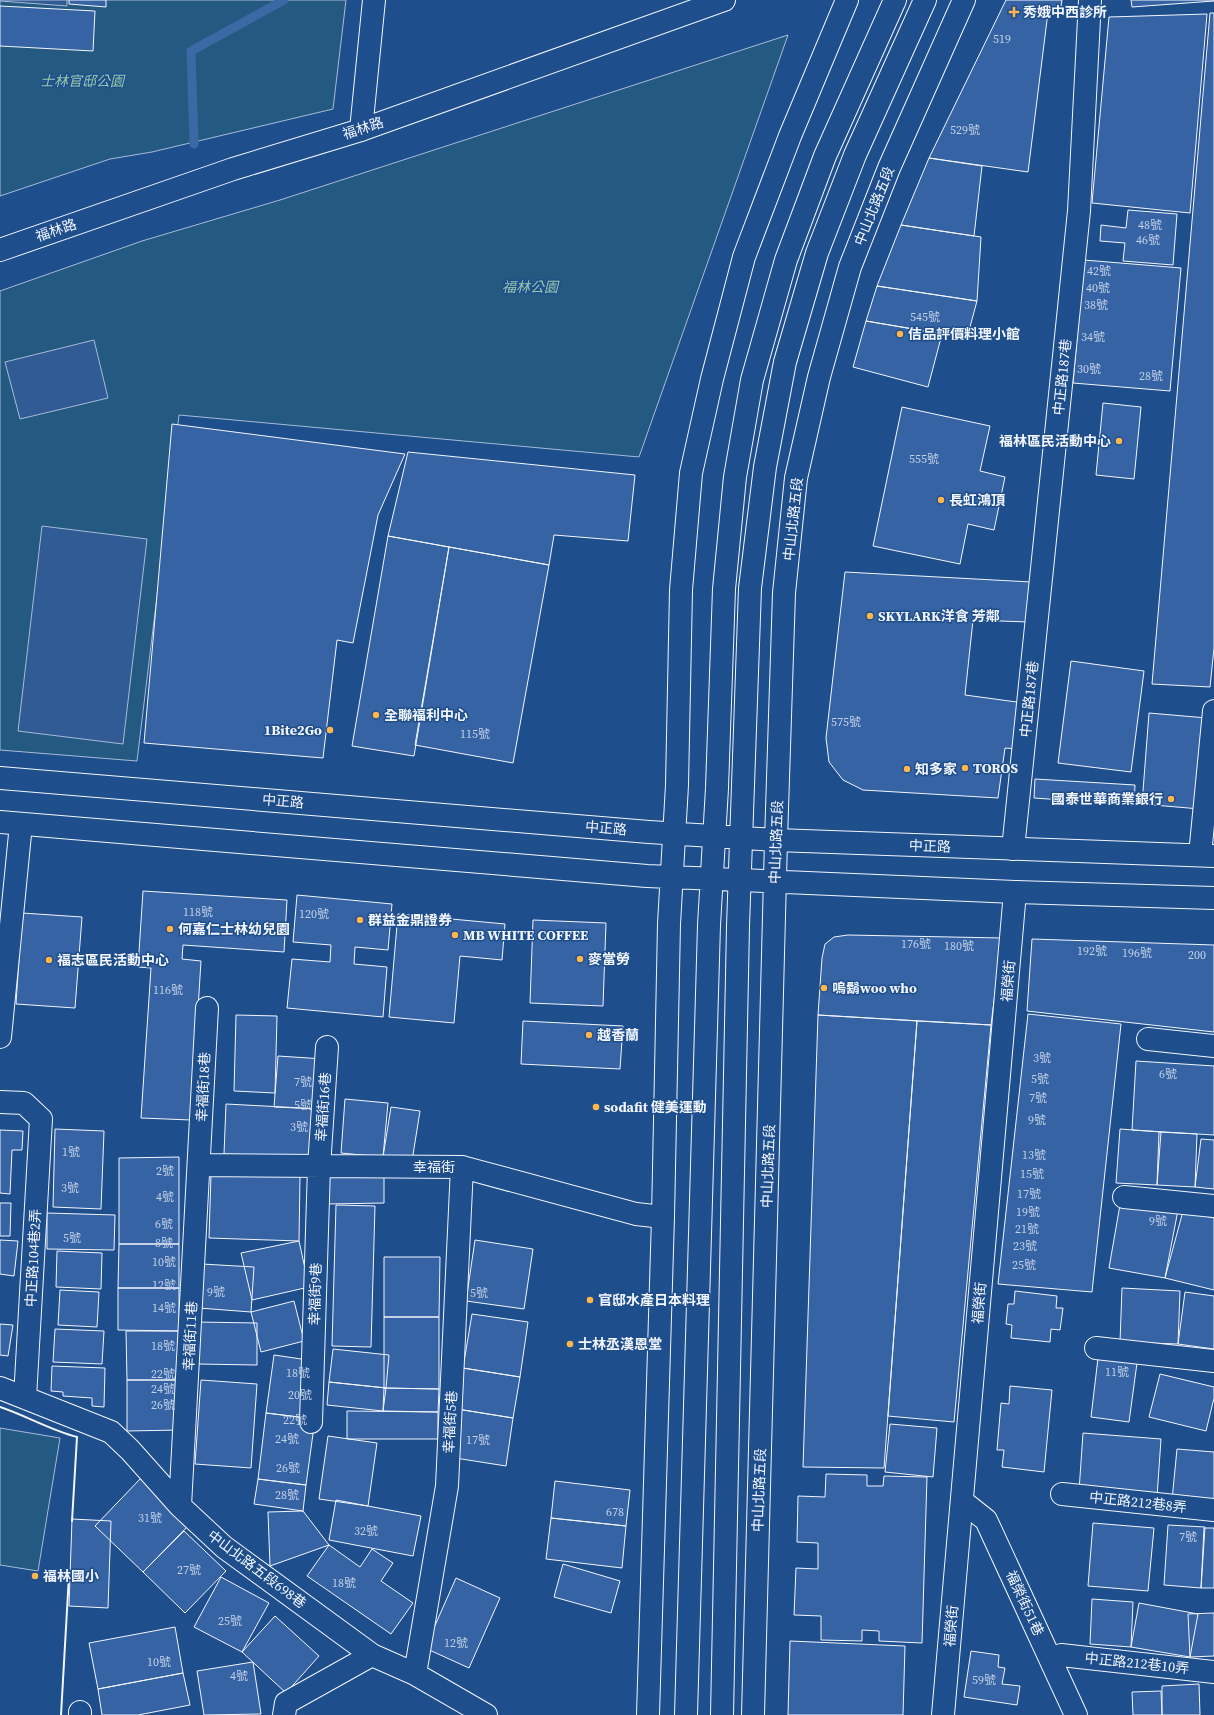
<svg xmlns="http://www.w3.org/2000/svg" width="1214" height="1715" viewBox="0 0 1214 1715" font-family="'Source Serif 4','Noto Sans TC',serif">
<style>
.green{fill:#245a82;stroke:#a8bbd7}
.parking{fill:#305b95;stroke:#a8bbd7}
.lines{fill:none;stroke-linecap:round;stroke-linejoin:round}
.stream{stroke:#3b69a3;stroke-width:9}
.building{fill:#3563a3;stroke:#f2f6ff}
.minor-casing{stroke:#f2f6ff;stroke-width:24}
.secondary-casing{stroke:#f2f6ff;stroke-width:24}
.primary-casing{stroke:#f2f6ff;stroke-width:24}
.minor{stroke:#1f4e8c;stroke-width:22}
.secondary{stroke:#1f4e8c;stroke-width:22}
.primary{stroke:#1f4e8c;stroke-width:22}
.wall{stroke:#f2f6ff;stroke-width:2}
.poi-dot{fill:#ffb74d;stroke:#1f4e8c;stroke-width:1.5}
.labels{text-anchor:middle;stroke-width:3;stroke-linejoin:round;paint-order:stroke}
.number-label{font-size:12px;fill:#c3d1e8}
.poi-label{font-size:14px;font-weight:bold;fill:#f2f6ff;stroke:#1f4e8c;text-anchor:start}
.park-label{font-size:14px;font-style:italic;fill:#97c8a6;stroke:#1f4e8c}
.street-label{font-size:14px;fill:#f2f6ff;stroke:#1f4e8c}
</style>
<rect width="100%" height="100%" fill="#1f4e8c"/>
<path class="green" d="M0 0H346L333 109 152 152 110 159 0 196Z
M788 35 639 457 179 415 137 761 0 750V291L142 241 280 200Z
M0 1428 60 1438 38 1571 0 1565Z"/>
<path class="parking" d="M0 0H67V6L0 1Z
M94 340 108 398 20 419 5 362Z
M42 526 147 539 123 744 18 731Z"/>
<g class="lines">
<path class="stream" d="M194 144 191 51 284 0"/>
</g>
<path class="building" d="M69 0H106V7L69 4Z
M1006 0H1062L1060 13 1048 12 1028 172 929 158Z
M1131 0H1214V1L1132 7Z
M0 6 95 11 93 51 0 46Z
M1210 13H1214V648L1210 687 1152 684Z
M1207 14 1190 213 1092 203 1109 17Z
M929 158 982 166 974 236 901 225Z
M1128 210 1177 214 1173 265 1123 261 1125 243 1100 241 1101 225 1126 228Z
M901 225 981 237 977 301 877 286Z
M1084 260 1181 268 1170 391 1073 383Z
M877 286 977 301 967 338 866 321Z
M866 321 942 334 928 387 853 367Z
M1103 403 1141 407 1134 479 1096 475Z
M902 407 990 426 980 471 1005 477 994 530 968 524 960 564 873 546Z
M172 424 405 454 378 515 353 643 337 640 323 758 144 743Z
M408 452 635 475 628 541 554 535 549 565 388 536Z
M388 536 449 547 414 756 352 746Z
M449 547 549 565 513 763 415 745Z
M845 572 1031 582 1028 622 973 620 965 695 1024 703 1017 749 1005 748 998 798 863 790 843 780 829 762 826 738Z
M1071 661 1144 671 1131 772 1058 763Z
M1149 713 1207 718 1200 809 1142 804Z
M1035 779 1135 785 1134 805 1034 798Z
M143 891 287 900 284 952 183 945 182 959 201 961 191 1120 141 1118 151 968 138 967Z
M297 895 392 904 388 950 355 947 354 964 387 967 383 1017 287 1008 292 959 330 962 331 945 293 942Z
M22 913 82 917 75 1008 16 1004Z
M398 914 505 924 502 960 460 956 454 1023 389 1017Z
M533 920 606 923 603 1006 530 1003Z
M848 935 1002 938 991 1025 818 1015 822 958 825 944 834 937Z
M1032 939 1214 945V1032L1027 1011Z
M1028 1014 1121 1024 1092 1292 998 1284Z
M236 1015 277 1016 275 1093 234 1091Z
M818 1015 917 1021 884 1468 803 1467Z
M523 1021 623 1026 620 1069 521 1064Z
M917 1021 991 1025 954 1422 888 1416Z
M278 1056 324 1059 321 1109 274 1107Z
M1136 1061 1214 1066V1135L1132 1130Z
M345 1099 388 1103 383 1157 341 1153Z
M226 1104 321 1109 318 1159 224 1154Z
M391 1107 420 1111 412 1161 383 1157Z
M55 1129 104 1131 101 1209 53 1207Z
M1120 1129 1161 1132 1157 1185 1116 1183Z
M0 1130 23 1131 22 1150H12L10 1194 0 1193Z
M1159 1132 1197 1134 1195 1187 1157 1185Z
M1201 1139 1214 1140V1189L1195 1187Z
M179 1157V1244H119V1158Z
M384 1173V1203L327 1204 326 1174Z
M211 1174 300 1176 299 1241 209 1238Z
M1121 1199 1178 1210 1165 1278 1109 1268Z
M0 1203H11L10 1236H0Z
M336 1205 375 1206 371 1347 332 1346Z
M1183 1211 1214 1218V1290L1165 1278Z
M47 1213 115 1215 114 1250 47 1249Z
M0 1240 18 1241 14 1276 0 1274Z
M475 1240 533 1249 524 1309 466 1301Z
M299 1241 309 1287 252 1300 241 1253Z
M119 1244H179V1288H118Z
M57 1251 102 1253 101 1289 56 1287Z
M384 1257H440L439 1317H384Z
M202 1264 254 1267 251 1312 199 1308Z
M118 1288H179V1331L118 1330Z
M1122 1288 1180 1291 1178 1344 1120 1342Z
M60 1290 99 1292 97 1327 58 1325Z
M1015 1291 1057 1296 1056 1308H1063L1060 1330 1051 1329 1050 1342 1011 1338 1012 1325 1006 1324 1008 1304H1014Z
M1185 1292 1214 1296V1349L1178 1344Z
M294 1301 304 1341 261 1352 251 1312Z
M472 1314 528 1322 520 1377 463 1368Z
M384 1317H439V1389L384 1388Z
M197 1322 257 1323V1365L197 1364Z
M0 1324 13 1325 8 1356 0 1355Z
M55 1329 104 1331 102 1364 53 1362Z
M126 1331H179L180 1380H127Z
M333 1349 389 1355 386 1388 329 1382Z
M274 1355 322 1362 315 1419 266 1413Z
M1098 1358 1137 1363 1129 1422 1091 1417Z
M52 1366 105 1368 104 1407 92 1406V1398L63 1396V1392L51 1391Z
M463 1368 520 1377 513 1418 457 1409Z
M1160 1374 1214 1387V1398L1206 1431 1149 1417Z
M127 1380H180V1430L127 1431Z
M201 1380 257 1384 251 1468 195 1464Z
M329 1382 386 1388 383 1411 327 1405Z
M1010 1386 1052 1390 1044 1472 1002 1467 1004 1450H997L1001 1403 1009 1404Z
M384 1388 439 1389 438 1412 383 1411Z
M457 1409 513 1418 506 1466 449 1457Z
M347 1411 438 1412V1439H347Z
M266 1413 315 1419 306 1485 258 1479Z
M890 1424 937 1428 933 1477 885 1472Z
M1083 1433 1161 1439 1157 1497 1079 1491Z
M328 1436 377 1443 368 1506 319 1499Z
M1177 1449 1214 1452V1504L1172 1500Z
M826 1474 867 1475V1486H883L884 1476 927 1477 922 1643 879 1641V1631L862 1630V1641L821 1640V1616L794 1615 796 1568 818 1569V1543L797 1542 798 1496 825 1497Z
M141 1478 190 1524 143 1572 95 1526Z
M258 1479 306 1485 303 1511 254 1504Z
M555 1481 630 1490 626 1526 551 1518Z
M336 1500 421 1516 413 1556 329 1540Z
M303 1511 329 1545 270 1566 268 1512Z
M551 1518 626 1526 622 1568 546 1559Z
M72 1519 111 1521 108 1608 69 1606Z
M1093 1523 1154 1528 1148 1591 1088 1586Z
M1168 1525 1205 1527 1201 1588 1164 1585Z
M1204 1528H1214V1588H1201Z
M184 1531 226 1571 185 1613 143 1572Z
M329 1545 360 1567 372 1549 393 1563 381 1581 413 1603 391 1634 307 1576Z
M563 1564 620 1581 611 1613 554 1597Z
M221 1577 269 1603 242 1652 194 1627Z
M456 1578 500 1598 469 1668 425 1648Z
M1092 1599 1133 1602 1131 1647 1090 1644Z
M1139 1603 1198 1614 1190 1657 1131 1647Z
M1214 1613V1656L1190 1657 1188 1614Z
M275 1616 319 1656 286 1693 242 1652Z
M175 1627 183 1673 98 1689 89 1643Z
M790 1641 905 1646 903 1715H788Z
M971 1651 999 1655 998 1667 1005 1668 1002 1684 1020 1686 1017 1705 964 1697Z
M253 1662 261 1714 204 1715 197 1671Z
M183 1673 190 1705 138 1715H102L98 1689Z
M1199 1684 1200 1715H1162V1686Z
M1161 1691 1162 1715H1133L1132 1692Z"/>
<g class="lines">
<defs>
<path id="minor" d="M361 130 374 0
M1013 849 1079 211 1090 0
M1200 855 1214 711
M0 1037 21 824
M1148 1039 1214 1046
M0 1102 24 1103 41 1119 25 1398
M199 1165 462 1167 636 1214 663 1217
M1124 1197 1214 1206
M1096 1348 1214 1361
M0 1388 111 1432 130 1450 180 1506 224 1547 372 1655 415 1674 486 1715
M311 1422 319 1167 327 1047
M1062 1494 1214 1510
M962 1501 986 1520 1076 1715
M180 1506 207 1008
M1061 1655 1214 1672
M415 1674 447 1486 462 1167
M80 1712V1715
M284 1715 286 1703 372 1655
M943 1715 1015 892"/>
<path id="secondary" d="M0 778 649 832 776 840 1214 856
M0 822 647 876 1015 892 1214 898
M648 1715 663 1217 669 924 677 785 681 590 691 473 712 379 744 257 790 136 847 0
M686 1715 709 925 717 788 724 589 735 477 752 380 786 260 825 156 895 0
M722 1715 738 926 750 588 765 467 785 362 817 253 855 155 925 0
M753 1715 776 840 784 593 796 478 819 377 850 267 889 168 964 0"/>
<path id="primary" d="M0 250 233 169 361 130 724 0"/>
</defs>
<use href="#minor" class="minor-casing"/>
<use href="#secondary" class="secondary-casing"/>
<use href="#primary" class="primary-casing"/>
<use href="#minor" class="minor"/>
<use href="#secondary" class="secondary"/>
<use href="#primary" class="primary"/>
<path class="wall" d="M0 1407C27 1416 50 1430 77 1437L72 1521
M61 1715 69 1575"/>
</g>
<g class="poi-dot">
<path d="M1012 6h4v4h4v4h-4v4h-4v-4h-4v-4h4z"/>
<circle cx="900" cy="334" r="4"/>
<circle cx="1119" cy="441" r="4"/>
<circle cx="941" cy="500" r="4"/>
<circle cx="870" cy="616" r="4"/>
<circle cx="376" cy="715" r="4"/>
<circle cx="330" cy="730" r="4"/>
<circle cx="965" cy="768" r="4"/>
<circle cx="907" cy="769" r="4"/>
<circle cx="1171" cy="799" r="4"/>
<circle cx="360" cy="920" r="4"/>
<circle cx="170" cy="929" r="4"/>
<circle cx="455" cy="935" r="4"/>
<circle cx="580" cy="959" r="4"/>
<circle cx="49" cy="960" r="4"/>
<circle cx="824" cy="988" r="4"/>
<circle cx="589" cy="1035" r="4"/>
<circle cx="596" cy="1107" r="4"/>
<circle cx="590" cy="1300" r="4"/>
<circle cx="570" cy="1344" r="4"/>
<circle cx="35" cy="1576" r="4"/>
</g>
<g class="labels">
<g class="number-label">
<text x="1002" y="43">519</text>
<text x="965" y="134">529號</text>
<text x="1150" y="229">48號</text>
<text x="1148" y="244">46號</text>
<text x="1099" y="275">42號</text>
<text x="1098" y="292">40號</text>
<text x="1096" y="309">38號</text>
<text x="925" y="321">545號</text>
<text x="1093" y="341">34號</text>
<text x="1089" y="373">30號</text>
<text x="1151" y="380">28號</text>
<text x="924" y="463">555號</text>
<text x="846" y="726">575號</text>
<text x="475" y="738">115號</text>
<text x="198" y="916">118號</text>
<text x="314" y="918">120號</text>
<text x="916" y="948">176號</text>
<text x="959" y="950">180號</text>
<text x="1092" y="955">192號</text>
<text x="1137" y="957">196號</text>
<text x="1197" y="959">200</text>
<text x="168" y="994">116號</text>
<text x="1042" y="1062">3號</text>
<text x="1168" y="1078">6號</text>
<text x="1040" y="1083">5號</text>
<text x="303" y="1086">7號</text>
<text x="1038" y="1102">7號</text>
<text x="303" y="1109">5號</text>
<text x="1037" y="1124">9號</text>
<text x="299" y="1131">3號</text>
<text x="71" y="1156">1號</text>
<text x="1034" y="1159">13號</text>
<text x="165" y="1175">2號</text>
<text x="1032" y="1178">15號</text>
<text x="70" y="1192">3號</text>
<text x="1029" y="1198">17號</text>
<text x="165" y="1201">4號</text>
<text x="1028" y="1216">19號</text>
<text x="1158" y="1225">9號</text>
<text x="164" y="1228">6號</text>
<text x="1027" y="1233">21號</text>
<text x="72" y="1242">5號</text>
<text x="164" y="1247">8號</text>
<text x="1025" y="1250">23號</text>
<text x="164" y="1266">10號</text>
<text x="1024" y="1269">25號</text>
<text x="164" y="1289">12號</text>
<text x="216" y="1296">9號</text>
<text x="479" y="1297">5號</text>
<text x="164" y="1312">14號</text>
<text x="163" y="1350">18號</text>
<text x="1117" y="1376">11號</text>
<text x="298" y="1377">18號</text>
<text x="163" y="1378">22號</text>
<text x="163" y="1393">24號</text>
<text x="300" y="1399">20號</text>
<text x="163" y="1409">26號</text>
<text x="295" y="1424">22號</text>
<text x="287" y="1443">24號</text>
<text x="478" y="1444">17號</text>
<text x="288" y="1472">26號</text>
<text x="287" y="1499">28號</text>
<text x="615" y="1516">678</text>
<text x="150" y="1522">31號</text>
<text x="366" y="1535">32號</text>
<text x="1188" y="1541">7號</text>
<text x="189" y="1574">27號</text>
<text x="344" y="1587">18號</text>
<text x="230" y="1625">25號</text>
<text x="456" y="1647">12號</text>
<text x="159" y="1666">10號</text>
<text x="239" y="1680">4號</text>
<text x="984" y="1684">59號</text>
</g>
<g class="poi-label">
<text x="1023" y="17">秀娥中西診所</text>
<text x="908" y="339">佶品評價料理小館</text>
<text x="1111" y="446" text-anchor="end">福林區民活動中心</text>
<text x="949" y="505">長虹鴻頂</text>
<text x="878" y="621">SKYLARK洋食 芳鄰</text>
<text x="384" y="720">全聯福利中心</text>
<text x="322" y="735" text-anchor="end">1Bite2Go</text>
<text x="973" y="773">TOROS</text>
<text x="915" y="774">知多家</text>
<text x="1163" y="804" text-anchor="end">國泰世華商業銀行</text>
<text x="368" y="925">群益金鼎證券</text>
<text x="178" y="934">何嘉仁士林幼兒園</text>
<text x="463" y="940">MB WHITE COFFEE</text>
<text x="588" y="964">麥當勞</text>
<text x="57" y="965">福志區民活動中心</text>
<text x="832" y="993">嗚鬍woo who</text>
<text x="597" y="1040">越香蘭</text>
<text x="604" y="1112">sodafit 健美運動</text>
<text x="598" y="1305">官邸水產日本料理</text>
<text x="578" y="1349">士林丞漢恩堂</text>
<text x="43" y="1581">福林國小</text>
</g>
<g class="park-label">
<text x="82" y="86">士林官邸公園</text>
<text x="530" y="292">福林公園</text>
</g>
<g class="street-label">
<text transform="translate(363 128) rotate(-18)" y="5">福林路</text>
<text transform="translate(874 206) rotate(-68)" y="5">中山北路五段</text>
<text transform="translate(56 230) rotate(-19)" y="5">福林路</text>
<text transform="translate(1062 377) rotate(-84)" y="5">中正路187巷</text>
<text transform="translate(793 519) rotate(-84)" y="5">中山北路五段</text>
<text transform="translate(1029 699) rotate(-84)" y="5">中正路187巷</text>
<text transform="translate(283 801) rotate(5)" y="5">中正路</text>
<text transform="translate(606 828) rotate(5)" y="5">中正路</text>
<text transform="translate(776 842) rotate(-88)" y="5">中山北路五段</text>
<text transform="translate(930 846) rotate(2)" y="5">中正路</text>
<text transform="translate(1008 981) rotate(-85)" y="5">福榮街</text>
<text transform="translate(203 1087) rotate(-87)" y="5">幸福街18巷</text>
<text transform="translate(323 1107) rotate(-86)" y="5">幸福街16巷</text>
<text transform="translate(768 1166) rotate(-88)" y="5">中山北路五段</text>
<text x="434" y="1172">幸福街</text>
<text transform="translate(33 1258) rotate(-87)" y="5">中正路104巷2弄</text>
<text transform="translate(315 1294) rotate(-88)" y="5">幸福街9巷</text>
<text transform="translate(979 1303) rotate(-85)" y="5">福榮街</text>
<text transform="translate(190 1336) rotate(-87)" y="5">幸福街11巷</text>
<text transform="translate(450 1422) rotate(-87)" y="5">幸福街5巷</text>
<text transform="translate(759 1490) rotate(-88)" y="5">中山北路五段</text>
<text transform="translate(1138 1502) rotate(6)" y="5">中正路212巷8弄</text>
<text transform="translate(257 1569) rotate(37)" y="5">中山北路五段698巷</text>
<text transform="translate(1025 1603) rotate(65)" y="5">福榮街51巷</text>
<text transform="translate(951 1626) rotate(-85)" y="5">福榮街</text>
<text transform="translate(1137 1663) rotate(6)" y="5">中正路212巷10弄</text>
</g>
</g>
</svg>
